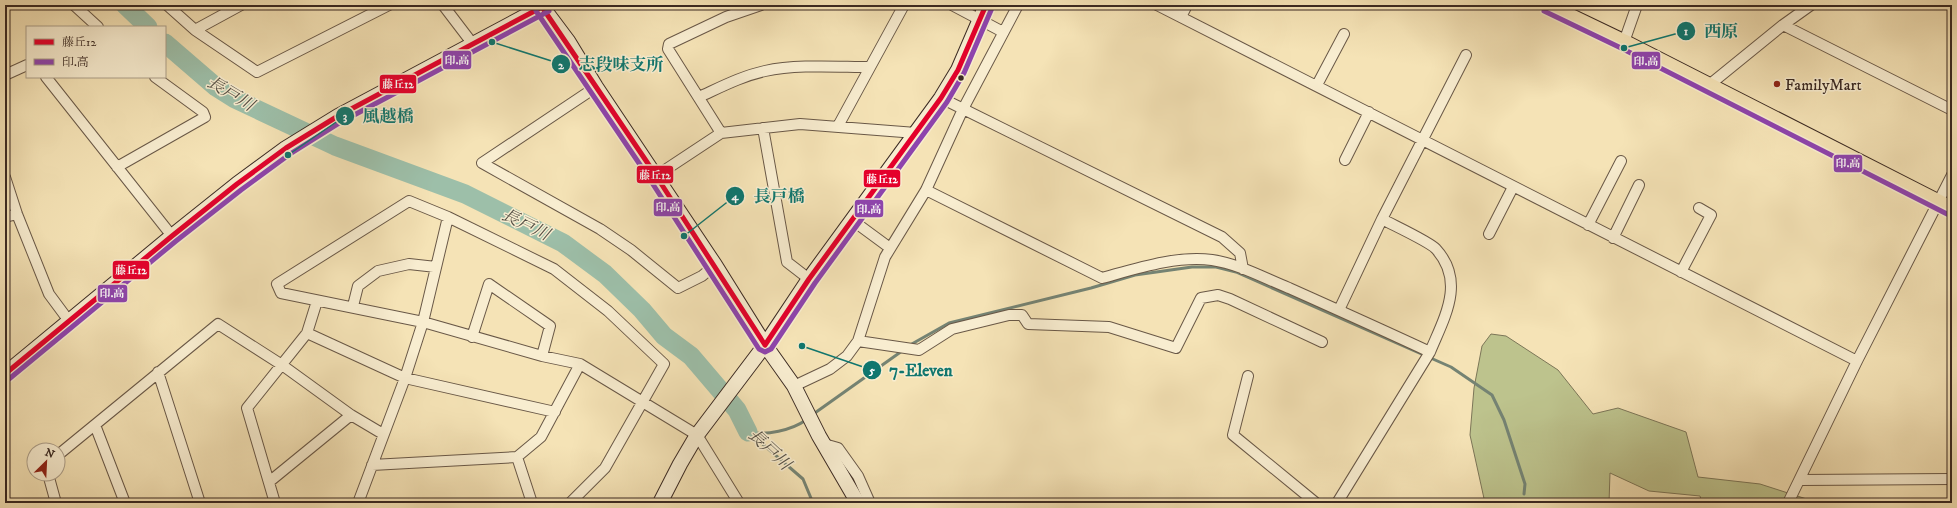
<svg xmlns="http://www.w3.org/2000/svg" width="1957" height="508" viewBox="0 0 1957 508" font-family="'IM FELL DW Pica','Noto Serif JP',serif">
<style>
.green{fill:#bdc38d;stroke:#7c7658}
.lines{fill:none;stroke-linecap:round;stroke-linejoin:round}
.stream{stroke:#758373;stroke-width:3}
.river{stroke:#9dbfa9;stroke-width:19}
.street-casing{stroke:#695847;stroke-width:12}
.secondary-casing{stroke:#3a2922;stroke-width:16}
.primary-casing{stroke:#3a2922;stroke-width:17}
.street{stroke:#f8edd0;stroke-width:10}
.secondary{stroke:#f8edd0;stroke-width:14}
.primary{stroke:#f5e3b6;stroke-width:15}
.bus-1-casing{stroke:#f8edd0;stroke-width:8}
.bus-2-casing{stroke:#f8edd0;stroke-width:8}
.bus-1{stroke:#e4002b;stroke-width:5}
.bus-2{stroke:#8e44ad;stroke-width:5}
.bus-dot{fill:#3a2922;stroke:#f8edd0;stroke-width:1.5}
.poi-dot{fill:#8f2418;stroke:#f8edd0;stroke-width:1.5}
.labels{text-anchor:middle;stroke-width:3;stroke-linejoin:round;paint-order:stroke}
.poi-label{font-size:16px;fill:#3a2922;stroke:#f8edd0;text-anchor:start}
.water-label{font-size:17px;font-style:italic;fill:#534e44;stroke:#f8edd0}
.leader{fill:none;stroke:#0f766e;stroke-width:1.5}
.callout-dot{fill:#0f766e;stroke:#f8edd0;stroke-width:1.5}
.mark-label{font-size:12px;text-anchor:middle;font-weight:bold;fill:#fff}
.callout-label{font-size:17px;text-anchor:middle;font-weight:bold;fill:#0f766e;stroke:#f8edd0;stroke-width:3;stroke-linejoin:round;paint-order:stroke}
.line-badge{stroke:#f8edd0;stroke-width:1.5}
.badge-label{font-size:11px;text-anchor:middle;font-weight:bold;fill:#fff}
</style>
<rect width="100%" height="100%" fill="#f5e3b6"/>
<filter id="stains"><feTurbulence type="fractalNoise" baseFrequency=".005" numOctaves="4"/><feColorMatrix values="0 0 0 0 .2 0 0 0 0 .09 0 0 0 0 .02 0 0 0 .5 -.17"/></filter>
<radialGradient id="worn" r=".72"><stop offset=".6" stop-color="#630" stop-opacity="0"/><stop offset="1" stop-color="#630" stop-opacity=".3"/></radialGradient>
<path class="green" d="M1491 334 1506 336 1558 370 1593 414 1618 408 1686 432 1698 477 1760 484 1819 503H1702L1700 496 1649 491 1610 473 1609 503H1485L1470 435 1474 388 1482 346Z"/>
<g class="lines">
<path class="stream" d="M910 345 949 323 1091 288 1135 275 1192 267H1216L1236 272 1451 367 1492 395 1504 420 1525 484 1524 494
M812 415 902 351
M748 432C766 436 792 430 806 420
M750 433 803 479 813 503"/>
<path class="river" d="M125 5 148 27
M165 43 216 87 235 99 335 146 465 194 563 243 605 274 642 310 664 336 691 356 737 410 748 432"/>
<defs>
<path id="street" d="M74 5 98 27
M167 5 195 30 257 72 389 5
M443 5 472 43
M952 5 1003 32
M1157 5 1857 361
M1181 17 1187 5
M1783 25 1952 110
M195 30 241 5
M1624 42 1637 5
M5 75 27 65
M46 77 172 236
M1317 85 1344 34
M1708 86 1783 25 1811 5
M596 87 482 163 600 229 631 250 678 288 702 276 715 265
M699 97C721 87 742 76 765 71 797 64 838 67 870 67
M941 98 1222 237 1240 253 1243 269
M838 126 904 5
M763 128 787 262 809 279
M721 133 668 49 669 44 726 17 761 5
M1345 160 1369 112
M117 167 205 117 203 112 155 77
M656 176 721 133 800 124 916 133
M5 177 17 214 49 294 69 321
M926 190 1102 278C1135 269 1177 255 1212 260 1239 264 1264 278 1289 288 1336 309 1383 330 1430 352L1337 503
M5 217 17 214
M1382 219C1393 225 1430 242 1436 249 1466 282 1444 318 1430 352
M852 220 890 248
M1588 225 1621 161
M1489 234 1513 187
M1613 238 1639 185
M1681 272 1711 215 1699 208
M317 301 307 333 405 378 555 412
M353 306 358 286 378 271 409 264 436 267
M1339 310 1382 219 1466 55
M472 337 489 284 550 326 542 356
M858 341 919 350 952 329 1009 315H1022L1028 324 1109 327 1176 348 1201 298 1218 295 1230 299 1322 342
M158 372 200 503
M1248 376 1233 435 1316 503
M794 386 830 369 847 356 858 341 885 257 926 190 963 109 1018 5
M95 425 125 503
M824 444 838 448 858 476 870 503
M58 455 218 324 282 365 351 415 383 434
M517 457 532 503
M372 465 517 457 541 437 580 364
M48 474 56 503
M1800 480 1952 479
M269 482 351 415
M275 503 247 408 307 333
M358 503 405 378 423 322 448 217
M570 503 605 468 664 364 608 311 554 269 448 217 409 201 277 284 281 293 423 322 542 356 580 364 697 435 739 503
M1788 503 1857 361 1952 175"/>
<path id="secondary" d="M541 5 568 41 596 87 715 265 765 345 794 386 819 436 858 503
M5 374 172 236 237 184 286 148 338 116 546 5
M660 503 680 464 697 435 765 345 809 279 941 98 958 70 986 5"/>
<path id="primary" d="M1547 5 1624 42 1952 209"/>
</defs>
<use href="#street" class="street-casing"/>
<use href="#secondary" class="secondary-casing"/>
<use href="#primary" class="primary-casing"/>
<use href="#street" class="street"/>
<use href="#secondary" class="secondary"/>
<use href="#primary" class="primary"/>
<defs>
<path id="bus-1" d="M542 7 653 171 765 345
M765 345 809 279 941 98 958 70 986 5
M5 374 172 236 237 184 286 148 338 116 542 7"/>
<path id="bus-2" d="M536 11 647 175 759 349 765 352 771 349 815 283 947 102 964 73 992 8
M1544 11 1621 48 1949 215
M9 379 176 241 241 190 290 154 341 122 549 11"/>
</defs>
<use href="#bus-1" class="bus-1-casing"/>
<use href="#bus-2" class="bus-2-casing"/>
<use href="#bus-1" class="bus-1"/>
<use href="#bus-2" class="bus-2"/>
</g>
<circle class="bus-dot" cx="961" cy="78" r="3.5"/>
<circle class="poi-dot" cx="1777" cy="84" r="4"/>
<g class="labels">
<g class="poi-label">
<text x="1785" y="90">FamilyMart</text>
</g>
<g class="water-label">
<text transform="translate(231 93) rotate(31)" y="6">長戸川</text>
<text transform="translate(526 224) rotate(26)" y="6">長戸川</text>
<text transform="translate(770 449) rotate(43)" y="6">長戸川</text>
</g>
</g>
<path class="leader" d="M1624 48L1686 31M492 42L561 64M288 155L345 116M684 236L735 196M802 346L872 370"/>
<g class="callout-dot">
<circle cx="1624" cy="48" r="4"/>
<circle cx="492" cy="42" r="4"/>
<circle cx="288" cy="155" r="4"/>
<circle cx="684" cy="236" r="4"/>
<circle cx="802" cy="346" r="4"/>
<circle cx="1686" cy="31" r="10"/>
<circle cx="561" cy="64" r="10"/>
<circle cx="345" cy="116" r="10"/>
<circle cx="735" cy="196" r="10"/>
<circle cx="872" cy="370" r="10"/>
</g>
<g class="mark-label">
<text x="1686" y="35">1</text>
<text x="561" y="69">2</text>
<text x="345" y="120">3</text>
<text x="735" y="200">4</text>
<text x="872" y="374">5</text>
</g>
<g class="callout-label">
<text x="1721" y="37">西原</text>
<text x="621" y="70">志段味支所</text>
<text x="388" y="122">風越橋</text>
<text x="779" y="202">長戸橋</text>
<text x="921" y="376">7-Eleven</text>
</g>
<g class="line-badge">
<rect x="442" y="50" width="30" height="20" rx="4" fill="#8e44ad"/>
<rect x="1631" y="51" width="30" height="19" rx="4" fill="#8e44ad"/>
<rect x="379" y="74" width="38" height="20" rx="4" fill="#e4002b"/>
<rect x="1833" y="154" width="30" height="19" rx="4" fill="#8e44ad"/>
<rect x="636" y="165" width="38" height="19" rx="4" fill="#e4002b"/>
<rect x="863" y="169" width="38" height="19" rx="4" fill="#e4002b"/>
<rect x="653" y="198" width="30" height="19" rx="4" fill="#8e44ad"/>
<rect x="854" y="199" width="30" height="19" rx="4" fill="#8e44ad"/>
<rect x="112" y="260" width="38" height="20" rx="4" fill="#e4002b"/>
<rect x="97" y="284" width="31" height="19" rx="4" fill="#8e44ad"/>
</g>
<g class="badge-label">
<text x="457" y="64">印.高</text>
<text x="1646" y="65">印.高</text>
<text x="398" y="88">藤丘12</text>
<text x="1848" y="167">印.高</text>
<text x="655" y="179">藤丘12</text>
<text x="882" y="183">藤丘12</text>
<text x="668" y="211">印.高</text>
<text x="869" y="213">印.高</text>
<text x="131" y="274">藤丘12</text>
<text x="112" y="297">印.高</text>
</g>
<rect width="1957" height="508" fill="none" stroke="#f5e3b6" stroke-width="20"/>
<rect x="6" y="6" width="1945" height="496" fill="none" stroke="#3a2922" stroke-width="2"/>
<rect x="10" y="10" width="1937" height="488" fill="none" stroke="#3a2922"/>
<rect x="26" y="26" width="140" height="52" fill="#f8edd0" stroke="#ac9f8a"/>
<rect x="34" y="39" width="20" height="6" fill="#e4002b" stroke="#ac9f8a"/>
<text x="62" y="46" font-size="12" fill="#3a2922">藤丘12</text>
<rect x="34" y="59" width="20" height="6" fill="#8e44ad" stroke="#ac9f8a"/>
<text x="62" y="66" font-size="12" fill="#3a2922">印.高</text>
<g transform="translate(46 462) rotate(24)"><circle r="19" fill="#f8edd0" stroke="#ac9f8a"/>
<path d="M0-3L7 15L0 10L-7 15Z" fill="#8f2418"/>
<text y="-6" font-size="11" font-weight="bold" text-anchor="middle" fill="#3a2922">N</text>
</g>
<rect width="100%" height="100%" filter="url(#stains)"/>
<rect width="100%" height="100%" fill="url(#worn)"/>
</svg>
